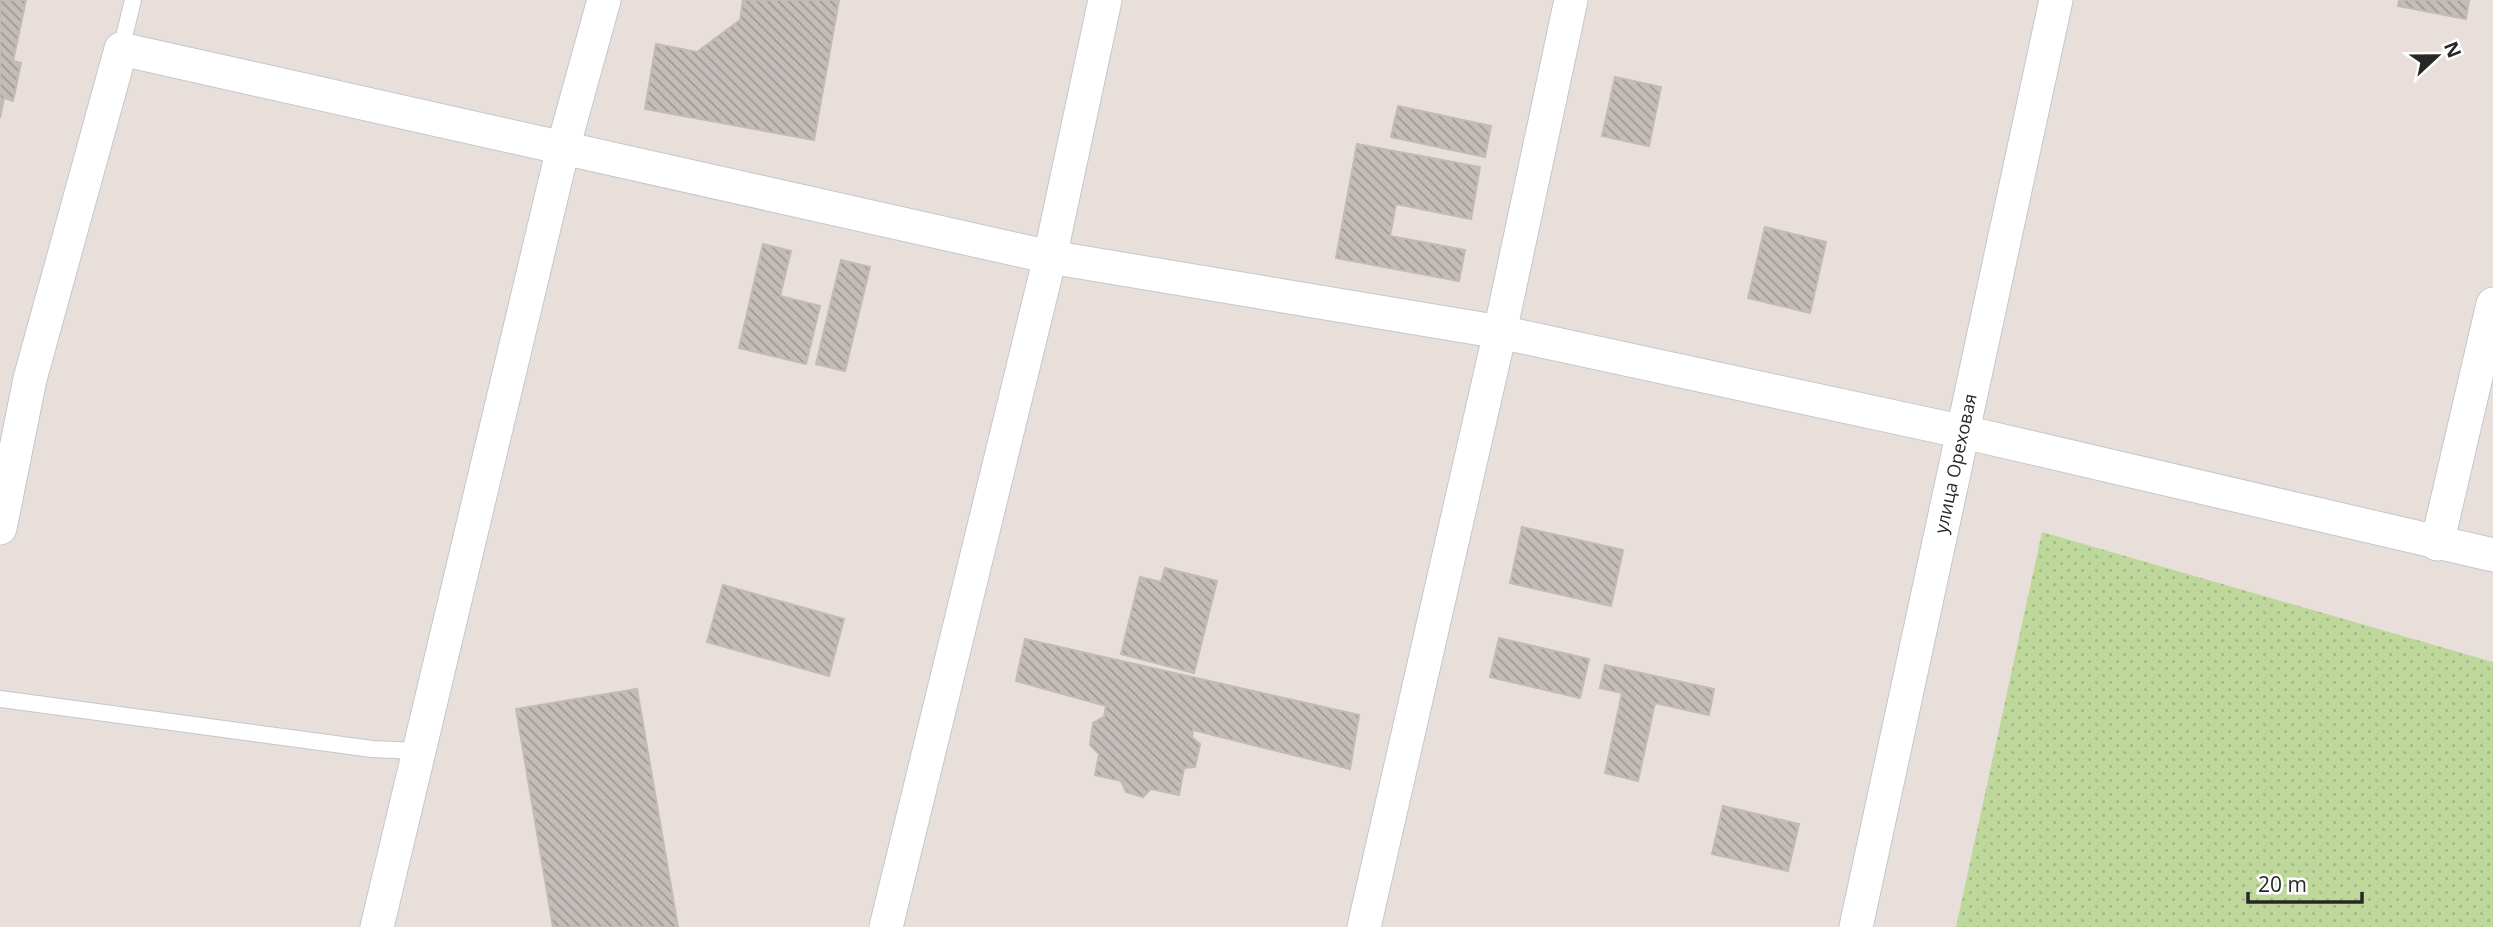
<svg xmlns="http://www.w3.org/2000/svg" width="2493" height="927" viewBox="0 0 2493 927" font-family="'Open Sans',sans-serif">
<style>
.grass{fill:url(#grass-dots)}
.building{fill:url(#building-back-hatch);stroke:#c2bab4;stroke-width:2}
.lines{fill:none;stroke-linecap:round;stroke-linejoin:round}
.service-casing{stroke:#c2c7cf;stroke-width:18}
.minor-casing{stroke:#c2c7cf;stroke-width:35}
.service{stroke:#fff;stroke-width:16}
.minor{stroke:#fff;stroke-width:33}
.labels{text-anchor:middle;stroke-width:5;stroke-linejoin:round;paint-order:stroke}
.street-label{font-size:18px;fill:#272727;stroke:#fff}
</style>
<defs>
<pattern id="grass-dots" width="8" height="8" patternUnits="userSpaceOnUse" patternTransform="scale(1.75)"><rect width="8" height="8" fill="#bed89c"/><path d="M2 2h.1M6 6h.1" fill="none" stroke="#a3b986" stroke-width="1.8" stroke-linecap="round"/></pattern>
<pattern id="building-back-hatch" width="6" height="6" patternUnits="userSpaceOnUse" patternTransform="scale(1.75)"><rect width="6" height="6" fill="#c3bcb9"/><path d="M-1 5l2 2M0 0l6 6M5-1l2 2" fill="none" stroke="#9e9996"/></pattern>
</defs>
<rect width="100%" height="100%" fill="#e8dfda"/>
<path class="grass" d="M2042 532 2493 662V927H1956Z"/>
<path class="building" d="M0 0H26L13 61 21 63 13 101 4 98 0 118Z
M743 0H839L814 140 645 109 656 44 697 52 740 20Z
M2399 0H2469L2466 19 2398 6Z
M1615 77 1661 87 1649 146 1602 136Z
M1398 106 1491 126 1485 157 1391 137Z
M1357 144 1480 167 1471 219 1396 204 1390 236 1465 250 1459 281 1336 258Z
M1765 227 1826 242 1810 313 1748 298Z
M763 244 791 251 780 296 820 306 806 364 739 348Z
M841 260 870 267 845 371 816 364Z
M1522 527 1623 550 1611 606 1510 583Z
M1165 568 1217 581 1194 673 1121 654 1140 577 1161 582Z
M723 585 844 619 829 676 707 642Z
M1499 638 1589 659 1580 698 1490 677Z
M1025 639 1359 715 1350 769 1193 730 1192 737 1200 744 1195 767 1184 768 1179 795 1151 789 1143 797 1126 792 1121 781 1095 775 1099 754 1090 745 1093 723 1104 717 1106 706 1016 681Z
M1605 665 1714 689 1709 715 1655 703 1638 781 1605 773 1622 693 1600 688Z
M637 689 678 927H553L516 709Z
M1723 806 1799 824 1788 871 1712 854Z"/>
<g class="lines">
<defs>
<path id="service" d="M121 49 133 0
M0 699 372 749 419 751"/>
<g id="minor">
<path d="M0 528 30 379 121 49 1050 257 1500 332 1964 432 2493 555"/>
<path d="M2437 544 2493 304"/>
<path d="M377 927 563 148 604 0"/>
<path d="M886 927 1050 257 1105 0"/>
<path d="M1364 927 1500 332 1571 0"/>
<path id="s1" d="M1856 927 2056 0"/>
</g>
</defs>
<use href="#service" class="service-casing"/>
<use href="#minor" class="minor-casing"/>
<use href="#service" class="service"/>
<use href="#minor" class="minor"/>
</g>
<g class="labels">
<g class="street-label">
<text dy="6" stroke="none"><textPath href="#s1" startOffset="474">улица Ореховая</textPath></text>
</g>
</g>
<g transform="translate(2437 56) rotate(68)" stroke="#ffffff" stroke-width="5" paint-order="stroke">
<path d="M0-5L12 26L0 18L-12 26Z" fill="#272727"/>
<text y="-10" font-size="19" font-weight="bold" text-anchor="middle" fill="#272727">N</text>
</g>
<path d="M2248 892v10h114v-10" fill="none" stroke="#272727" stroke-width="3.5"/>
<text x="2258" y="892" font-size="21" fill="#272727" stroke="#ffffff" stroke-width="5" paint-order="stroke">20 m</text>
</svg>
